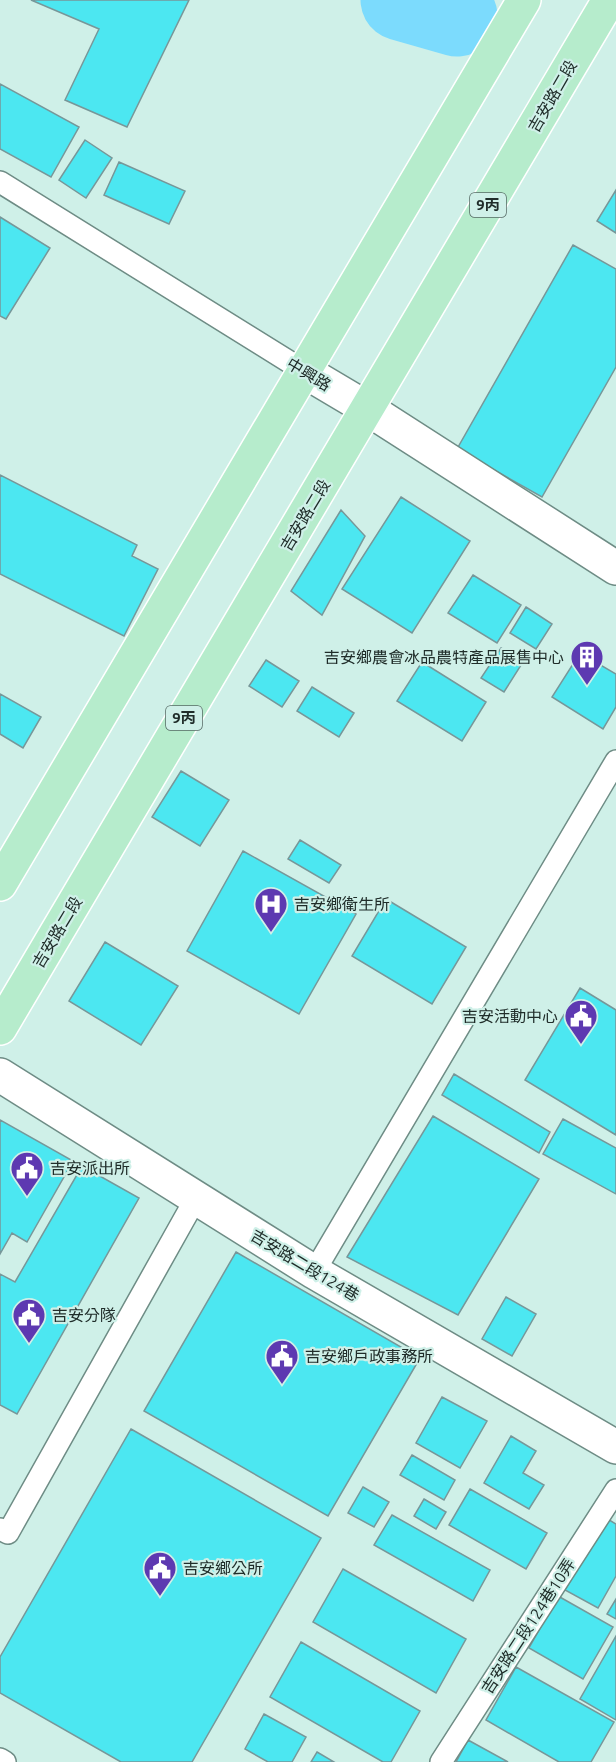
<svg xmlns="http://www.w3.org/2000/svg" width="616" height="1762" viewBox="0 0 616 1762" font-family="Ubuntu,'Noto Sans TC',sans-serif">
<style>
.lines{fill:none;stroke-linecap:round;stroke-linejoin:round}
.river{stroke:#7cdbfd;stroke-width:81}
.building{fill:#4ce7f1;stroke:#779799;stroke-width:1.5}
.lane-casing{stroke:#6e8c85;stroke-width:24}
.street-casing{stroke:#6e8c85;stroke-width:36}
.secondary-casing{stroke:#6e8c85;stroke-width:36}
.primary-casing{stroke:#fff;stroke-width:36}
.lane{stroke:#fff;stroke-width:21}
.street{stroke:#fff;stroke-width:33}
.secondary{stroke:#fff;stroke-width:33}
.primary{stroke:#b6eccc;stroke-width:33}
.labels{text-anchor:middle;stroke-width:4.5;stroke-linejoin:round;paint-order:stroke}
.shield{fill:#cff0e8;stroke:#546863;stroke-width:1.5}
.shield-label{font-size:15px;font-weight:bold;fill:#202d2a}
.street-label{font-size:16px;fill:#202d2a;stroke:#cff0e8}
.poi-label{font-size:16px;fill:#202d2a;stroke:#cff0e8;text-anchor:start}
</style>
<rect width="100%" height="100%" fill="#cff0e8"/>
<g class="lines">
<path class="river" d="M401 0 457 16"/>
</g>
<path class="building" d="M31 0H189L127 127 65 100 99 29Z
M0 84 79 127 51 177 0 149Z
M85 140 112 158 86 198 59 180Z
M119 162 185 191 169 224 104 195Z
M616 190V233L597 221Z
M0 217 50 248 6 319 0 316Z
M573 245 616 269V367L542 497 457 449Z
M0 475 137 545 132 556 158 569 124 636 0 574Z
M401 497 470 541 412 633 342 589Z
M341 510 365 536 322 615 291 591Z
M473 575 521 605 497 643 448 613Z
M526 607 552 624 536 649 510 633Z
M501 648 523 662 504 692 481 678Z
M580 653 616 674V707L603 729 552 697Z
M266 660 299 681 282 707 249 686Z
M422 662 486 702 462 741 397 701Z
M312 687 354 713 339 737 297 711Z
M0 694 41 717 23 748 0 734Z
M181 771 229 800 200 846 152 817Z
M300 840 341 865 329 883 288 859Z
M243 851 356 914 299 1014 187 951Z
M386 899 466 947 432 1004 352 956Z
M105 942 178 986 141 1045 69 1001Z
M580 988 616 1010V1135L525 1080Z
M454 1074 550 1132 539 1153 442 1095Z
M433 1116 539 1179 458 1315 347 1257Z
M563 1119 616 1148V1194L543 1154Z
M0 1120 73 1161 27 1242 12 1233 0 1254Z
M82 1166 139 1198 17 1414 0 1405V1274L15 1282Z
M236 1252 420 1358 328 1516 144 1411Z
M236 1252 420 1358 328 1516 144 1411Z
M506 1297 536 1314 512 1356 482 1339Z
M442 1397 487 1421 460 1468 416 1443Z
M131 1429 321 1538 192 1762H121L0 1693V1657Z
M511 1436 536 1451 523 1473 544 1485 529 1509 484 1483Z
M412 1455 455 1480 444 1500 400 1475Z
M363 1487 389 1502 374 1527 348 1513Z
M470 1489 547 1533 526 1569 449 1525Z
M424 1499 446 1512 436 1529 414 1516Z
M392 1515 490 1570 473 1601 374 1545Z
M606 1518 616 1524V1576L598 1608 565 1590Z
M343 1569 466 1639 436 1693 313 1622Z
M558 1596 613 1627 583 1679 529 1648Z
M616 1599V1619L607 1614Z
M616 1636V1720L580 1699Z
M301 1642 420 1711 391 1762H383L270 1697Z
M516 1667 614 1722 591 1762H559L486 1720Z
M264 1714 306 1737 292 1762H268L245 1749Z
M468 1740 508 1762H456Z
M317 1752 334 1762H311Z"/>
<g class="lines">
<defs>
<path id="lane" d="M0 182 304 371
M314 1272 616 761
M0 1529 8 1533 196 1198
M0 1759 5 1762
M441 1762 616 1490"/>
<path id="street" d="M0 1075 314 1272 616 1447"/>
<path id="secondary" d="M304 371 368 409 616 568"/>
<path id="primary" d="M0 884 524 0
M0 1028 609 0"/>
</defs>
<use href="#lane" class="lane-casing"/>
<use href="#street" class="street-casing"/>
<use href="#secondary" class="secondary-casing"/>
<use href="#primary" class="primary-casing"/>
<use href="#lane" class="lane"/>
<use href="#street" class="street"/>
<use href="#secondary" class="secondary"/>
<use href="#primary" class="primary"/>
</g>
<defs>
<symbol id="building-pin" viewBox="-11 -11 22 30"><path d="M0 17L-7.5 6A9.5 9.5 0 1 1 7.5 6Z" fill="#5d39b1" stroke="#cff0e8"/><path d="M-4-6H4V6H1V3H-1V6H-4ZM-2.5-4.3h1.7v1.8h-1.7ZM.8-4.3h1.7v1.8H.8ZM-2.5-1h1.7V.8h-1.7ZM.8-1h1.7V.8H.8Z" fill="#fff"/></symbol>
<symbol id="hospital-pin" viewBox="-11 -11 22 30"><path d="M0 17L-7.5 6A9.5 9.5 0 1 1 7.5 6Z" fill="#5d39b1" stroke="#cff0e8"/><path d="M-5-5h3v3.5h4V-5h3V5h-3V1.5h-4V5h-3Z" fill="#fff"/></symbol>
<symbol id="civic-pin" viewBox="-11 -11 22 30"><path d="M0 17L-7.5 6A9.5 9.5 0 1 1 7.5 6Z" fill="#5d39b1" stroke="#cff0e8"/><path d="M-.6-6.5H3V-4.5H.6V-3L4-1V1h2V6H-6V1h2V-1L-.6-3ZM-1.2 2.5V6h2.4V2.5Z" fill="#fff"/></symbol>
</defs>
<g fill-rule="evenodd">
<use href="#building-pin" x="568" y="638" width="38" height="52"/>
<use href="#hospital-pin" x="252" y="885" width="38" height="52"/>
<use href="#civic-pin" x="562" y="997" width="38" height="52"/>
<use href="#civic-pin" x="8" y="1149" width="38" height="52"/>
<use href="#civic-pin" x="10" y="1296" width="38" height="52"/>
<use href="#civic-pin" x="263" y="1337" width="38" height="52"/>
<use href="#civic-pin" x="141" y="1549" width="38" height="52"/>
</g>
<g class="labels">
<g class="shield">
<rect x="470" y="193" width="36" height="24" rx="4.5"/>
<rect x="166" y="706" width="36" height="24" rx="4.5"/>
</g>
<g class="shield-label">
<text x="488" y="210">9丙</text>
<text x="184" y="723">9丙</text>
</g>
<g class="street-label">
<text transform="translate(552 96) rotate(-60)" y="6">吉安路二段</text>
<text transform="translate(309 374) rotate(31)" y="6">中興路</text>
<text transform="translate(305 515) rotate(-59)" y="6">吉安路二段</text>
<text transform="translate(57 932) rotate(-59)" y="6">吉安路二段</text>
<text transform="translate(305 1265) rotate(31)" y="6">吉安路二段124巷</text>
<text transform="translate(528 1626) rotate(-57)" y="6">吉安路二段124巷10弄</text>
</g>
<g class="poi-label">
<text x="564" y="663" text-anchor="end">吉安鄉農會冰品農特產品展售中心</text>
<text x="294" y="910">吉安鄉衛生所</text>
<text x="558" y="1022" text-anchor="end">吉安活動中心</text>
<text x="50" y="1174">吉安派出所</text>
<text x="52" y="1321">吉安分隊</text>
<text x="305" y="1362">吉安鄉戶政事務所</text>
<text x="183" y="1574">吉安鄉公所</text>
</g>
</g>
</svg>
